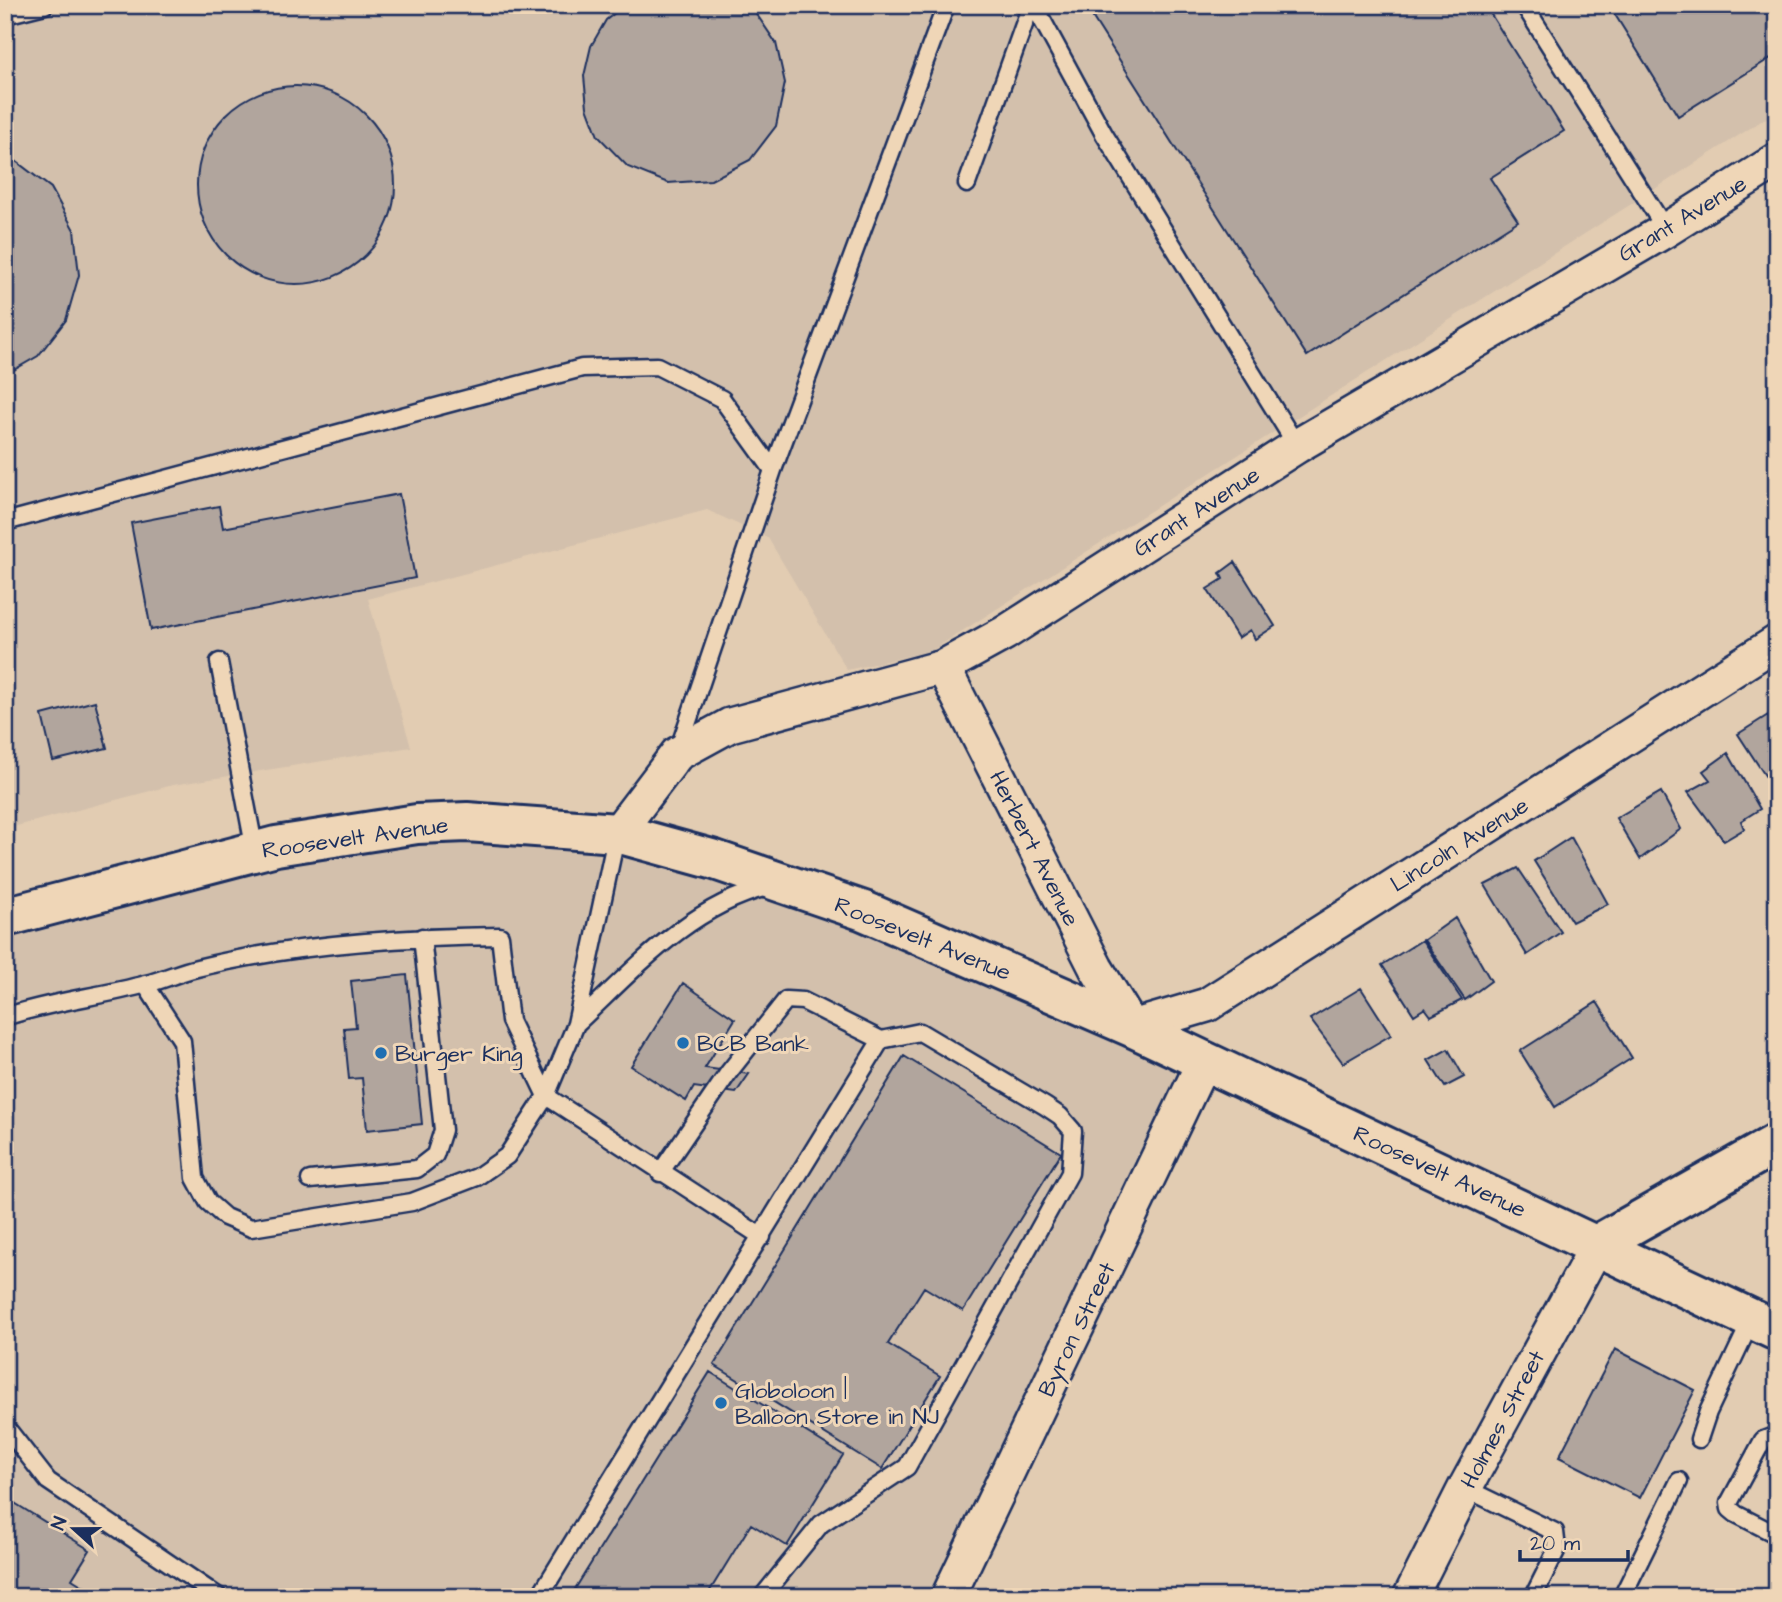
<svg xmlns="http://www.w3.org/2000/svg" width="1782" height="1602" viewBox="0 0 1782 1602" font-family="'Architects Daughter',sans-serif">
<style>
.built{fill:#d3c0ac}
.building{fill:#b1a59d;stroke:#1b2f5e;stroke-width:2}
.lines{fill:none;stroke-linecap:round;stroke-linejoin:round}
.lane-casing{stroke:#1b2f5e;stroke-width:21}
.street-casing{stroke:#1b2f5e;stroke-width:38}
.secondary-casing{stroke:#1b2f5e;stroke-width:44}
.lane{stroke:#efd6b7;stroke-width:16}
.street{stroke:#efd6b7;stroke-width:33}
.secondary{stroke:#efd6b7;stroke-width:38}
.poi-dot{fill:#1f6fb2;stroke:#efd6b7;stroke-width:2.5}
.labels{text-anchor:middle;stroke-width:6;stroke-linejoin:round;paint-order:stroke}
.street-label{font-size:23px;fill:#1b2f5e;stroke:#efd6b7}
.poi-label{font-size:23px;fill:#1b2f5e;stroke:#efd6b7;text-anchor:start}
</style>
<rect width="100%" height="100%" fill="#e2ccb2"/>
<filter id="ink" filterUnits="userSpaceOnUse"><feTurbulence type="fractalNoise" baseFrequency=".0143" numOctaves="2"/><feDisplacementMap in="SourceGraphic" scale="14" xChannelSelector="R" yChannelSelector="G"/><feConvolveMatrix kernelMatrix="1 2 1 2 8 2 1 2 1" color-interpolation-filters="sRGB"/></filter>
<g filter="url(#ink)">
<path class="built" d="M5 5H1777V111L931 651 847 670 768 538 707 510 368 599 411 747 173 785 5 829Z
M617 833 1204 1061 948 1597H5V918L276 846Z"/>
<path class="building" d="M625 5H746L753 9 776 43 785 83 776 126 750 160 711 180 668 183 628 167 598 136 587 107 584 76 591 46 606 20Z
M1113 5H1485L1564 131 1490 178 1518 221 1307 356 1093 18Z
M1609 5H1777V54L1678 116Z
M197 185a99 99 0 1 1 198 0a99 99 0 1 1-198 0Z
M5 157 13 159 51 188 74 230 79 275 66 320 38 356 5 375Z
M399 494 415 578 151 630 131 523 219 506 223 528Z
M1235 562 1275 626 1255 639 1250 630 1238 638 1207 589 1223 579 1220 573Z
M95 701 107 748 53 761 42 715Z
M1768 715 1777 727V794L1738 734Z
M1728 753 1760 809 1741 821 1744 829 1724 841 1688 792 1710 780 1703 771Z
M1661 792 1681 829 1640 859 1616 818Z
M1571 837 1608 904 1572 922 1534 861Z
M1518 868 1561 932 1527 955 1485 885Z
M1455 918 1491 981 1465 1000 1424 940Z
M1422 940 1462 1000 1431 1016 1425 1008 1414 1015 1382 965Z
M407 975 422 1124 367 1130 362 1078 349 1079 344 1028 356 1027 351 981Z
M683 983 735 1019 705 1068 749 1074 736 1093 694 1087 686 1101 631 1066Z
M1361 988 1391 1035 1343 1063 1310 1019Z
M1597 1002 1632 1058 1555 1107 1520 1051Z
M1448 1049 1464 1077 1445 1087 1428 1060Z
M904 1056 1061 1153 963 1311 924 1287 888 1344 940 1376 882 1469 714 1365Z
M1615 1349 1695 1390 1640 1498 1559 1457Z
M710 1372 843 1455 787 1546 751 1524 706 1597H570Z
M5 1497 90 1550 72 1579 101 1597H5Z"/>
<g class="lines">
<defs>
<path id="lane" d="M1034 5 1104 134 1297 446
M1524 5 1666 230
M5 15 45 5
M967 184 1031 5
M5 522 582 368 657 366 722 399 773 470
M219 662 255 851
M678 751 773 470 946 5
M617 833 576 1024 546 1096 762 1237
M5 1017C51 1001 99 997 146 984 163 980 179 972 197 968 295 944 399 937 500 936L510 1021 546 1096 507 1156 477 1177 412 1202 251 1228 225 1217 208 1202 195 1178 182 1041 145 984
M576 1024C634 970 688 907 767 887
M660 1173 729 1072 786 1000 803 1001 881 1040 920 1032 1045 1106 1060 1116 1073 1131 1070 1173 907 1467 821 1524 762 1597
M310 1180 417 1169 435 1155 443 1130 422 937
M5 1426 48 1481 219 1597
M1699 1439 1708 1412 1752 1319
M1777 1440 1771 1437 1763 1440 1729 1503 1730 1509 1736 1514 1777 1535
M1465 1488 1555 1532 1557 1549 1533 1597
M539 1597 881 1040
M1622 1597 1679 1481"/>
<path id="street" d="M943 667 1096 968 1132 1027 1207 1005 1777 642
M617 833 677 754 730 725 943 667 1005 633 1297 446 1666 230 1777 160
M948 1597 1204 1061
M1410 1597 1465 1488 1598 1244"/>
<path id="secondary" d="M5 917 276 846 417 824 467 822 617 833 715 860 864 911 1132 1027 1777 1331
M1598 1244 1777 1143"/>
</defs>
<use href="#lane" class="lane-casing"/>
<use href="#street" class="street-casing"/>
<use href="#secondary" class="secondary-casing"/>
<use href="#lane" class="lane"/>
<use href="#street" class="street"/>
<use href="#secondary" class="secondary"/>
</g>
</g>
<g class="poi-dot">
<circle cx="683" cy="1043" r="7"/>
<circle cx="381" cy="1053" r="7"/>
<circle cx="721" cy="1403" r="7"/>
</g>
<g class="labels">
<g class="street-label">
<text transform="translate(1682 218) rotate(-31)" y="8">Grant Avenue</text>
<text transform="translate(1196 511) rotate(-33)" y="8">Grant Avenue</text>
<text transform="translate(355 837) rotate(-8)" y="8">Roosevelt Avenue</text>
<text transform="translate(1459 844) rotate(-32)" y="8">Lincoln Avenue</text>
<text transform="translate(1035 848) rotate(63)" y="8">Herbert Avenue</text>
<text transform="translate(923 938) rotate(22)" y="8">Roosevelt Avenue</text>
<text transform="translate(1440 1171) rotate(25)" y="8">Roosevelt Avenue</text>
<text transform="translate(1076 1329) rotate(-64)" y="8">Byron Street</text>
<text transform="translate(1502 1419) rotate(-62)" y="8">Holmes Street</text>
</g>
<g class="poi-label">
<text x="697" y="1051">BCB Bank</text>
<text x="395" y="1061">Burger King</text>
<text x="735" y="1398">Globoloon |<tspan x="735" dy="26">Balloon Store in NJ</tspan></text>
</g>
</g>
<rect width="1782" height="1602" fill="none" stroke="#efd6b7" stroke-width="28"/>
<rect x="14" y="14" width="1754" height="1574" fill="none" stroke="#1b2f5e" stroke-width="2.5" filter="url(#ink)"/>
<g transform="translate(74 1529) rotate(291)" stroke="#efd6b7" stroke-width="5" paint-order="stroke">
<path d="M0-5L12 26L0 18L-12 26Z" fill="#1b2f5e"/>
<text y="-10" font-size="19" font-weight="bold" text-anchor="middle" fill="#1b2f5e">N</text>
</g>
<path d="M1520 1550v10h108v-10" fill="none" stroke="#1b2f5e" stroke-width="3.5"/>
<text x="1530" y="1550" font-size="21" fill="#1b2f5e" stroke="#efd6b7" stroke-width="5" paint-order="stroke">20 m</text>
</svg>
